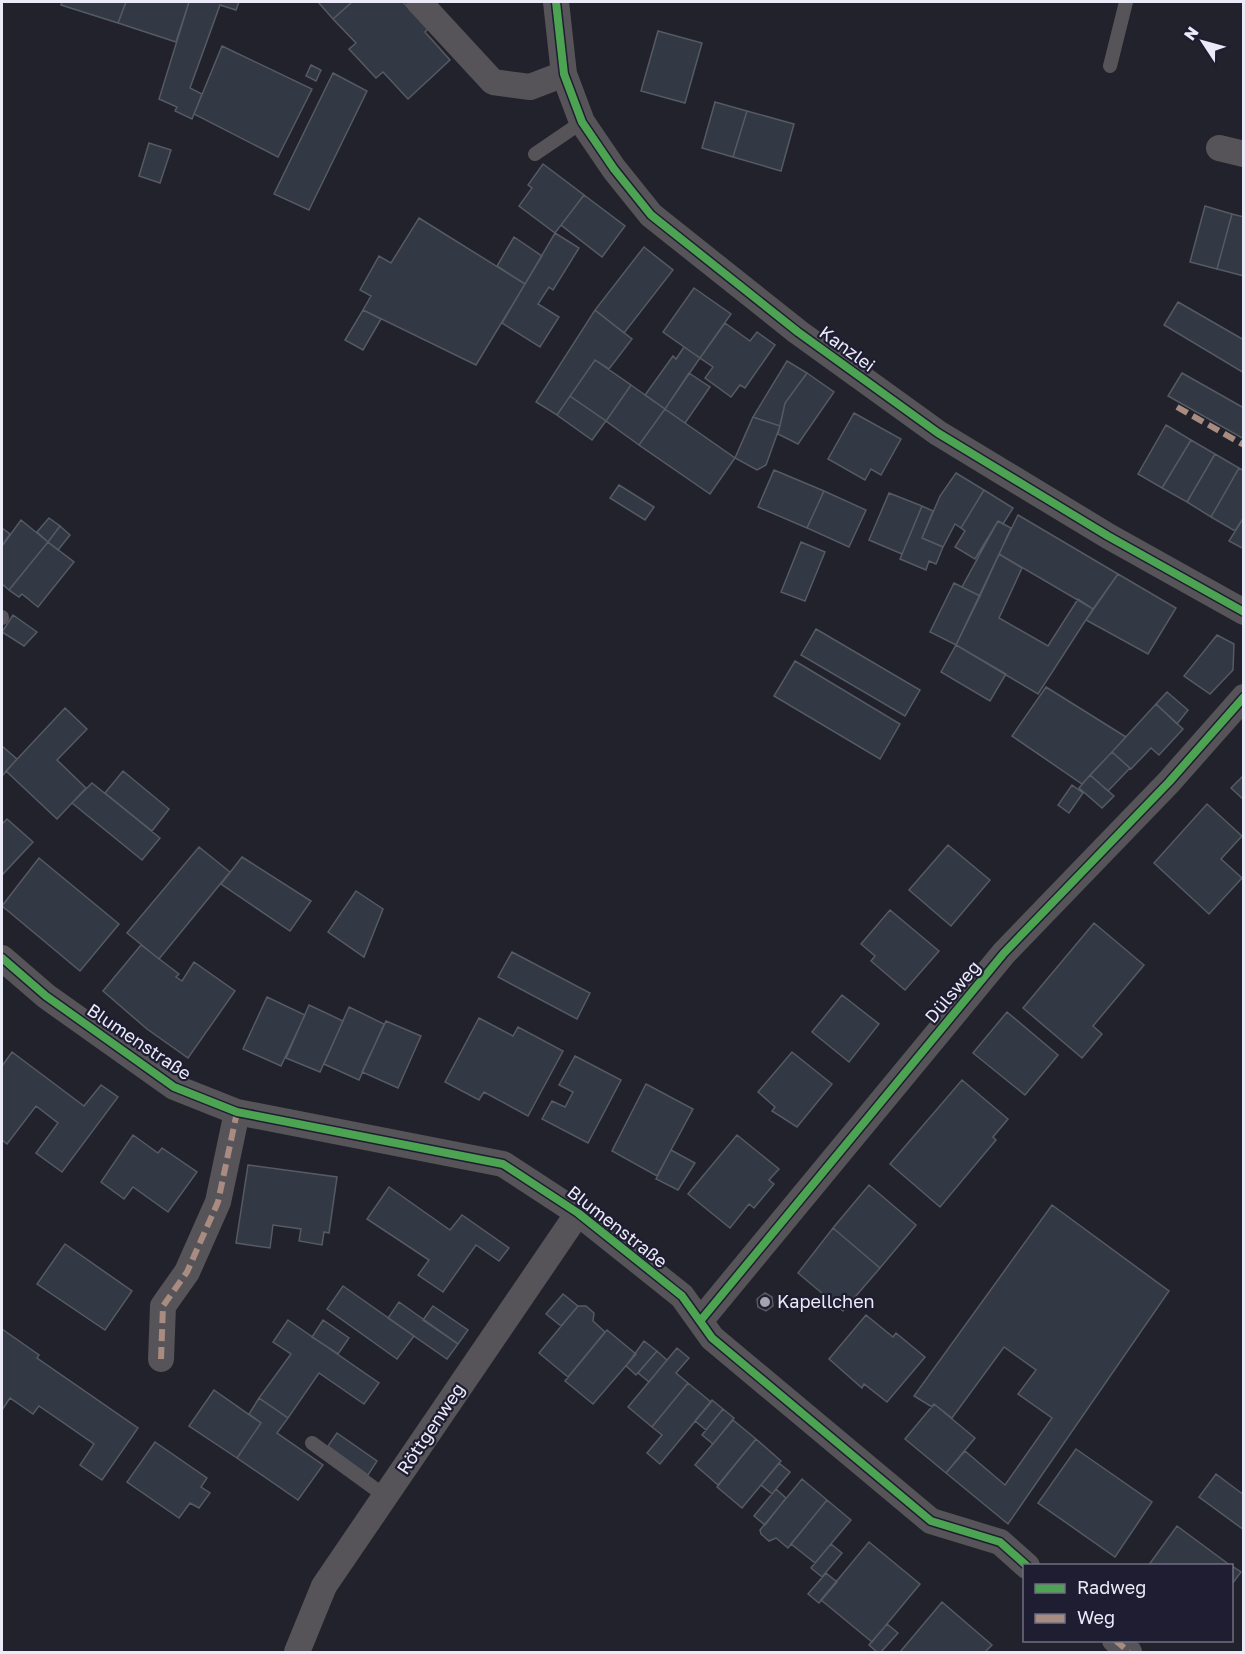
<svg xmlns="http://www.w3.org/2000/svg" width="1245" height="1654" viewBox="0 0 1245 1654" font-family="'Golos Text',sans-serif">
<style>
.building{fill:#323944;stroke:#565a62;stroke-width:1.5}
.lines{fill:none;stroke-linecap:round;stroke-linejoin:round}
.service{stroke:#565458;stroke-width:14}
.minor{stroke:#565458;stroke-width:26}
.quiet{stroke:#a88b81;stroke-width:6;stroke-dasharray:12 6;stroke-linecap:butt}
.cycleway-casing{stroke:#1e1d31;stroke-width:11}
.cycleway{stroke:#4ca352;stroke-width:8}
.poi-dot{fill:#a4a4b1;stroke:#1e1d31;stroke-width:2}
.labels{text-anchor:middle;stroke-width:4.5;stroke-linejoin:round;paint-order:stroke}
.street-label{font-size:18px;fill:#eaeaf8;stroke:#1e1d31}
.poi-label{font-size:18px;fill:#eaeaf8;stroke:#1e1d31;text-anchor:start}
</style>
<rect width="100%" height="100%" fill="#22222c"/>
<path class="building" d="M62 2H126L118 23 61 5Z
M126 2H189L176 42 118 23Z
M189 2H239L236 10 220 5 190 88 202 94 192 119 175 111 177 107 159 99Z
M318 2H352L333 19Z
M352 2H403L428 29 425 32 450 60 408 99 383 72 376 78 349 49 356 43 333 19Z
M658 31 702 43 685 103 641 91Z
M222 46 312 89 278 157 194 114Z
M311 65 321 70 316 81 306 76Z
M333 73 367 91 309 210 274 194Z
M715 102 747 111 733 157 702 148Z
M747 111 794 124 781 171 733 157Z
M149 143 171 150 160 183 139 176Z
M543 164 584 195 555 233 519 206 532 188 528 185Z
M584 195 625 226 602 257 561 225Z
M1205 206 1232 214 1217 269 1190 262Z
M1232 214 1244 217V276L1217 269Z
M419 218 525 284 476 365 363 310 371 296 360 290 379 256 391 263Z
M555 233 579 248 553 290 549 287 538 304 559 317 540 347 502 323Z
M514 237 542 256 525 284 497 266Z
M644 247 673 270 624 333 595 310Z
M694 288 731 314 700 358 663 332Z
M1178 302 1244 340V373L1164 325Z
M363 310 381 319 363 350 345 340Z
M595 310 632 339 609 369 595 360 557 415 536 402Z
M725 323 750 341 757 332 775 345 745 388 740 385 731 397 705 378 713 367 700 358Z
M684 347 700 358 665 409 645 395 673 356 676 359Z
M595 360 631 385 606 421 570 396Z
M787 361 807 373 785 403 780 426 753 417Z
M689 373 710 387 685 423 665 409Z
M807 373 834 392 798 444 778 434 785 403Z
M1182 373 1244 408V439L1168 396Z
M631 385 665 409 639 445 606 421Z
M570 396 606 421 592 440 557 415Z
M665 409 735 458 710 494 639 445Z
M854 413 901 439 881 475 871 469 865 480 828 459Z
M753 417 780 426 766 465 757 470 735 458Z
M1166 425 1191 440 1162 488 1138 474Z
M1191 440 1215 454 1187 502 1162 488Z
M1215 454 1239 468 1211 517 1187 502Z
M1239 468 1244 471V517L1235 531 1211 517Z
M774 470 824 491 807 528 758 507Z
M956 473 984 490 961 528 955 524 943 547 922 538 940 496Z
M619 485 654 507 645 520 610 498Z
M984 490 1013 508 1003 524 998 521 975 559 955 547 965 531 961 528Z
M824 491 866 510 849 547 807 528Z
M889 493 922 506 902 554 869 540Z
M922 506 933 511 922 538 943 547 936 564 929 561 926 570 900 559Z
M1018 515 1118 574 1093 609 999 554Z
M1244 517V549L1229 541Z
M49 518 60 526 48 542 37 532Z
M21 520 48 542 9 590 2 584V546Z
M998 521 1011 528 980 596 962 587Z
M60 526 70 535 58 550 48 542Z
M2 528 10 534 2 546Z
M48 542 74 562 38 607 22 594 19 597 9 590Z
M801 542 825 552 805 601 781 592Z
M999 554 1022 568 999 618 1048 646 1078 599 1093 609 1038 694 956 645Z
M1118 574 1176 608 1148 654 1086 620Z
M954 583 980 596 956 645 930 632Z
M13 615 37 632 24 646 2 632Z
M816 629 920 690 905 716 801 655Z
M1217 635 1234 644 1233 670 1210 694 1184 676Z
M956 645 1006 674 990 701 941 672Z
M795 661 900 724 880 759 774 696Z
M1046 687 1126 737 1082 784 1012 736Z
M1167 692 1188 710 1177 724 1156 704Z
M1156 704 1183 729 1159 755 1151 748 1131 769 1112 752Z
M65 708 87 729 57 760 86 788 57 819 6 771Z
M2 746 17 759 2 776Z
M1112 752 1130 768 1108 791 1090 775Z
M123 771 169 809 152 831 105 793Z
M1090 775 1114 796 1102 808 1079 788Z
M1244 775V800L1231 788Z
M92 783 160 838 142 860 72 803Z
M1072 785 1083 793 1069 813 1058 805Z
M1207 804 1242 836 1221 859 1242 878 1209 914 1154 863Z
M7 819 33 842 2 875V824Z
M948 845 990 880 951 926 909 890Z
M199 847 230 872 159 959 127 933Z
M242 857 311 901 290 931 221 884Z
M39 858 119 924 80 971 2 906Z
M356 891 383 909 364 957 328 932Z
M890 910 939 951 905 990 871 961 875 956 861 944Z
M1094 923 1144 965 1093 1026 1102 1034 1082 1058 1023 1008Z
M141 945 179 974 176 977 182 981 194 962 235 991 188 1058 147 1029 103 991Z
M512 952 590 993 577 1019 498 977Z
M842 995 879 1024 849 1062 812 1032Z
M267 997 305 1015 281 1066 243 1049Z
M309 1005 343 1021 320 1072 286 1058Z
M349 1007 384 1024 359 1080 324 1064Z
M1007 1012 1058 1055 1025 1095 973 1053Z
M479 1018 513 1036 518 1027 563 1051 528 1116 484 1092 479 1100 445 1082Z
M386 1021 421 1036 398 1088 362 1072Z
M12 1052 84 1106 101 1085 118 1097 62 1172 36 1153 58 1123 36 1106 7 1144 2 1140V1066Z
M792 1052 832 1084 797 1127 772 1111 775 1107 758 1092Z
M575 1056 621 1080 588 1143 542 1119 552 1101 565 1107 573 1092 559 1085Z
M962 1080 1008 1119 993 1137 996 1140 940 1207 890 1164Z
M646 1084 693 1109 657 1176 612 1151Z
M133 1135 158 1153 162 1148 197 1172 168 1212 133 1187 124 1199 101 1182Z
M737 1135 779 1169 769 1180 774 1184 754 1208 749 1204 730 1228 688 1194Z
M671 1150 695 1163 678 1190 656 1179Z
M248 1165 337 1177 329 1233 324 1232 322 1245 299 1241 301 1229 273 1225 270 1248 236 1243Z
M869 1185 916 1225 880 1268 833 1228Z
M389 1187 450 1230 462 1215 509 1248 499 1261 476 1245 443 1292 418 1275 429 1260 367 1219Z
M1052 1205 1169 1291 1008 1524 946 1473 965 1451 1005 1485 1052 1418 1018 1394 1036 1370 1004 1347 952 1418 934 1404 932 1407 914 1396Z
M833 1228 880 1268 843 1311 798 1273Z
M65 1244 132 1291 105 1330 37 1284Z
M343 1286 414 1336 397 1359 327 1309Z
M765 1293 772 1297 773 1306 766 1311 758 1307 757 1299Z
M563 1294 578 1306 561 1326 546 1314Z
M399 1302 458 1344 447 1359 388 1318Z
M433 1306 468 1330 458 1344 423 1320Z
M578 1306H586L594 1313 593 1321 605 1332 568 1377 539 1353Z
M866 1315 893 1337 896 1333 925 1357 887 1402 864 1384 862 1388 829 1359Z
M288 1320 379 1383 364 1404 319 1373 288 1418 259 1398 291 1354 273 1342Z
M323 1320 349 1338 338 1354 312 1337Z
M2 1329 39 1355 37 1358 138 1428 102 1480 80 1465 94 1444 39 1406 33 1414 10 1398 2 1410Z
M607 1330 636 1354 593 1404 565 1381Z
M644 1341 657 1351 636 1375 626 1366Z
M677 1348 689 1358 676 1373 688 1383 652 1427 628 1407Z
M657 1351 667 1360 649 1382 638 1373Z
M688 1383 711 1402 660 1464 647 1453 662 1435 652 1427Z
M214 1390 261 1423 237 1458 189 1426Z
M259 1398 288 1418 277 1433 323 1465 298 1500 237 1458 261 1423 249 1414Z
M712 1400 723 1409 706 1430 695 1421Z
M934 1404 975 1438 946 1473 905 1439Z
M723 1409 734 1418 713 1444 702 1435Z
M733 1420 756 1439 718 1485 695 1465Z
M337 1433 377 1461 368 1475 328 1446Z
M756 1439 781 1461 742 1508 717 1487Z
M155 1442 207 1478 201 1487 210 1493 199 1508 190 1503 179 1518 127 1482Z
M1076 1449 1152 1502 1115 1557 1038 1503Z
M779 1463 790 1472 772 1494 761 1485Z
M1216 1474 1244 1495V1530L1199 1497Z
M802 1479 827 1500 788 1548 776 1538 769 1541 761 1534 760 1530Z
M776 1489 786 1498 765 1525 754 1516Z
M827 1500 851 1520 815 1563 791 1544Z
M1177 1526 1231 1566H1148Z
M869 1542 920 1584 872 1642 821 1600Z
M831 1544 842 1553 822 1577 811 1568Z
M1232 1566 1241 1572 1232 1584Z
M826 1573 837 1582 819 1603 808 1594Z
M942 1602 992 1645 985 1652H900Z
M887 1624 898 1633 881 1652H877L869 1645Z"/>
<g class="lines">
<path class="service" d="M1110 66 1126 2
M535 154 582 122
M2 617V618
M312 1443 385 1496"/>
<path class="minor" d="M419 2 493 82 530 87 564 74
M556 2 564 74 582 122 614 169 651 215 798 332 938 433 1108 536 1244 612
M1219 148 1244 154
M2 958 46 996 174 1087 237 1112 503 1164 578 1213 682 1296 712 1338 931 1521 1000 1542 1027 1566
M701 1320 1004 953 1169 782 1244 697
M161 1359 163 1306 187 1272 218 1202 237 1112
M1115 1640 1129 1652
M297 1652 324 1586 578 1213"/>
<path class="quiet" d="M1177 407 1244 445
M161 1359 163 1306 187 1272 218 1202 237 1112
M1115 1640 1129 1652"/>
<defs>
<path id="cycleway" d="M556 2 564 74 582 122 614 169 651 215 798 332 938 433 1108 536 1244 612
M2 958 46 996 174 1087 237 1112 503 1164 578 1213 682 1296 712 1338 931 1521 1000 1542 1027 1566
M701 1320 1004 953 1169 782 1244 697"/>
</defs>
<use href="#cycleway" class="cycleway-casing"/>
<use href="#cycleway" class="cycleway"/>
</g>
<circle class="poi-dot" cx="765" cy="1302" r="6"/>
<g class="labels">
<g class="street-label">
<text transform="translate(847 349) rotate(36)" y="6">Kanzlei</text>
<text transform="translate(953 992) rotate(-50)" y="6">Dülsweg</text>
<text transform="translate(139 1042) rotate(34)" y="6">Blumenstraße</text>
<text transform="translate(617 1227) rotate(38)" y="6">Blumenstraße</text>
<text transform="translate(431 1429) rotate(-56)" y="6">Röttgenweg</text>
</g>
<g class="poi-label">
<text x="777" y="1308">Kapellchen</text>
</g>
</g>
<rect width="1245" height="1654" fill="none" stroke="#eaeaf8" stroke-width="6"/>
<rect x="1023" y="1564" width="210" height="78" fill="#1e1d31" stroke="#706f81" stroke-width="1.5"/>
<rect x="1035" y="1584" width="30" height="9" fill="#4ca352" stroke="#706f81" stroke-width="1.5"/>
<text x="1077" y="1594" font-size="18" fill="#eaeaf8">Radweg</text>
<rect x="1035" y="1614" width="30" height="9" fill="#a88b81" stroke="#706f81" stroke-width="1.5"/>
<text x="1077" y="1624" font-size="18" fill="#eaeaf8">Weg</text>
<g transform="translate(1203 42) rotate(306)" stroke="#1e1d31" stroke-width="4.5" paint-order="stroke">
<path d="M0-4.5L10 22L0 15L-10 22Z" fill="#eaeaf8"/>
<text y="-9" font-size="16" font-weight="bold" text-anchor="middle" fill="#eaeaf8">N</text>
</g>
</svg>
